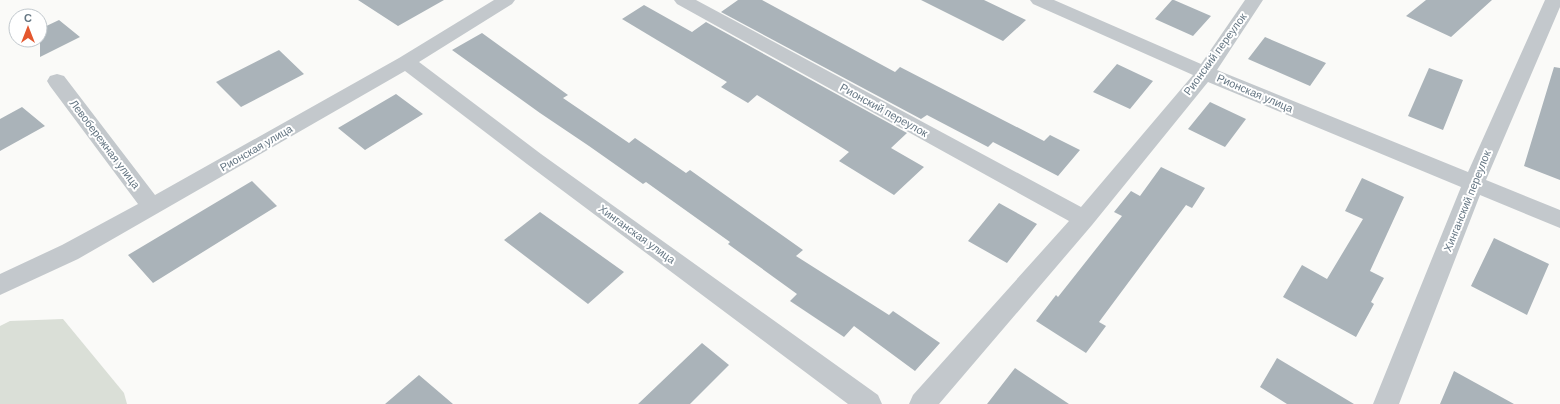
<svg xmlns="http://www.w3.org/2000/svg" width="1560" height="404" viewBox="0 0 1560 404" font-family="Helvetica,sans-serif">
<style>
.green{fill:#dadfd7}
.building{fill:#aab3b9}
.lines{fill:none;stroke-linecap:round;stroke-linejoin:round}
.street{fill:#c3c8cc;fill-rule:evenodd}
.labels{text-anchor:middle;stroke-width:4;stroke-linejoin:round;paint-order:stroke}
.street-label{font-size:11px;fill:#657683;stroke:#fff}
</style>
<rect width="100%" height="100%" fill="#fafaf8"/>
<path class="green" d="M63 319 124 393 127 404H0V326L10 321Z"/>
<path class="building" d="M358 0H444L398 26Z
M738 0H762L895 72 900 67 1044 141 1050 135 1080 150 1058 176 993 142 988 147 927 115 921 119 721 12Z
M921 0H984L1026 20 1003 41Z
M1172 0H1174L1211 16 1193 36 1155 19Z
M1426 0H1492L1451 37 1406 16Z
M644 5 692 32 706 22 907 133 891 148 924 167 894 195 839 161 849 152 757 95 748 103 721 87 727 82 622 19Z
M59 20 80 37 40 57V29Z
M482 33 568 95 563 98 629 143 635 138 686 173 690 170 803 250 796 256 889 315 893 311 940 343 915 371 854 326 844 337 790 301 797 294 728 244 730 242 646 182 643 184 589 146 540 113 452 50Z
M1265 37 1326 63 1310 86 1248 59Z
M279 50 304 74 241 107 216 82Z
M1117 64 1153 81 1130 109 1093 92Z
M1554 67 1560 68V180L1524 166Z
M1429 68 1463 80 1443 130 1408 116Z
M396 94 423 114 365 150 338 128Z
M1210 102 1246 119 1225 147 1188 129Z
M22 107 45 126 0 151V119Z
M1161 167 1205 188 1192 208 1186 205 1099 322 1106 326 1086 353 1036 321 1056 295 1058 297 1122 216 1114 212 1131 191 1140 196Z
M1362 178 1404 197 1370 271 1384 278 1371 302 1374 304 1356 337 1283 297 1302 265 1327 279 1363 219 1345 211Z
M252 181 277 206 153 283 128 255Z
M999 203 1037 224 1007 263 968 241Z
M540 212 624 272 588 304 504 240Z
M1494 238 1549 264 1527 315 1471 286Z
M702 343 729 365 690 404H638Z
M1277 358 1354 404H1287L1260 387Z
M1015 368 1069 404H987Z
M1454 371 1514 404H1440Z
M419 375 453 404H385Z"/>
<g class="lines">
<path class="street" d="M494 0H515L512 4 419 62 541 154 878 395 882 404H848L527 164 405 71 78 259 0 295V274L62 245 138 204 50 86 47 81 50 76 57 74 64 76 155 195 399 58Z
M674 0H696L1081 207 1193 75 1033 4 1030 0H1054L1201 64 1245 0H1263L1217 70 1468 172 1545 0H1560V7L1486 180 1560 210V228L1480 195 1399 404H1373L1461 187 1208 82 1092 225 939 404H909L913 395 1069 221 677 4Z"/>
</g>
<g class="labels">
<g class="street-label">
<text transform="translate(1215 54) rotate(-54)" y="4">Рионский переулок</text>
<text transform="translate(1255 93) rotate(23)" y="4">Рионская улица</text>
<text transform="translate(884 110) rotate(29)" y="4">Рионский переулок</text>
<text transform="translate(105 144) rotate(53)" y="4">Левобережная улица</text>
<text transform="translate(256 148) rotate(-30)" y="4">Рионская улица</text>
<text transform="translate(1467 201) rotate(-68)" y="4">Хинганский переулок</text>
<text transform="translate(637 234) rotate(36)" y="4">Хинганская улица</text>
</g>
</g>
<g transform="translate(28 28)"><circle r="19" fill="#ffffff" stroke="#c1c8cd"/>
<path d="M0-3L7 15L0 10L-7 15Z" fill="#e4572e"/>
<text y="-6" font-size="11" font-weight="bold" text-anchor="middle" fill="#657683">С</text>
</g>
</svg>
